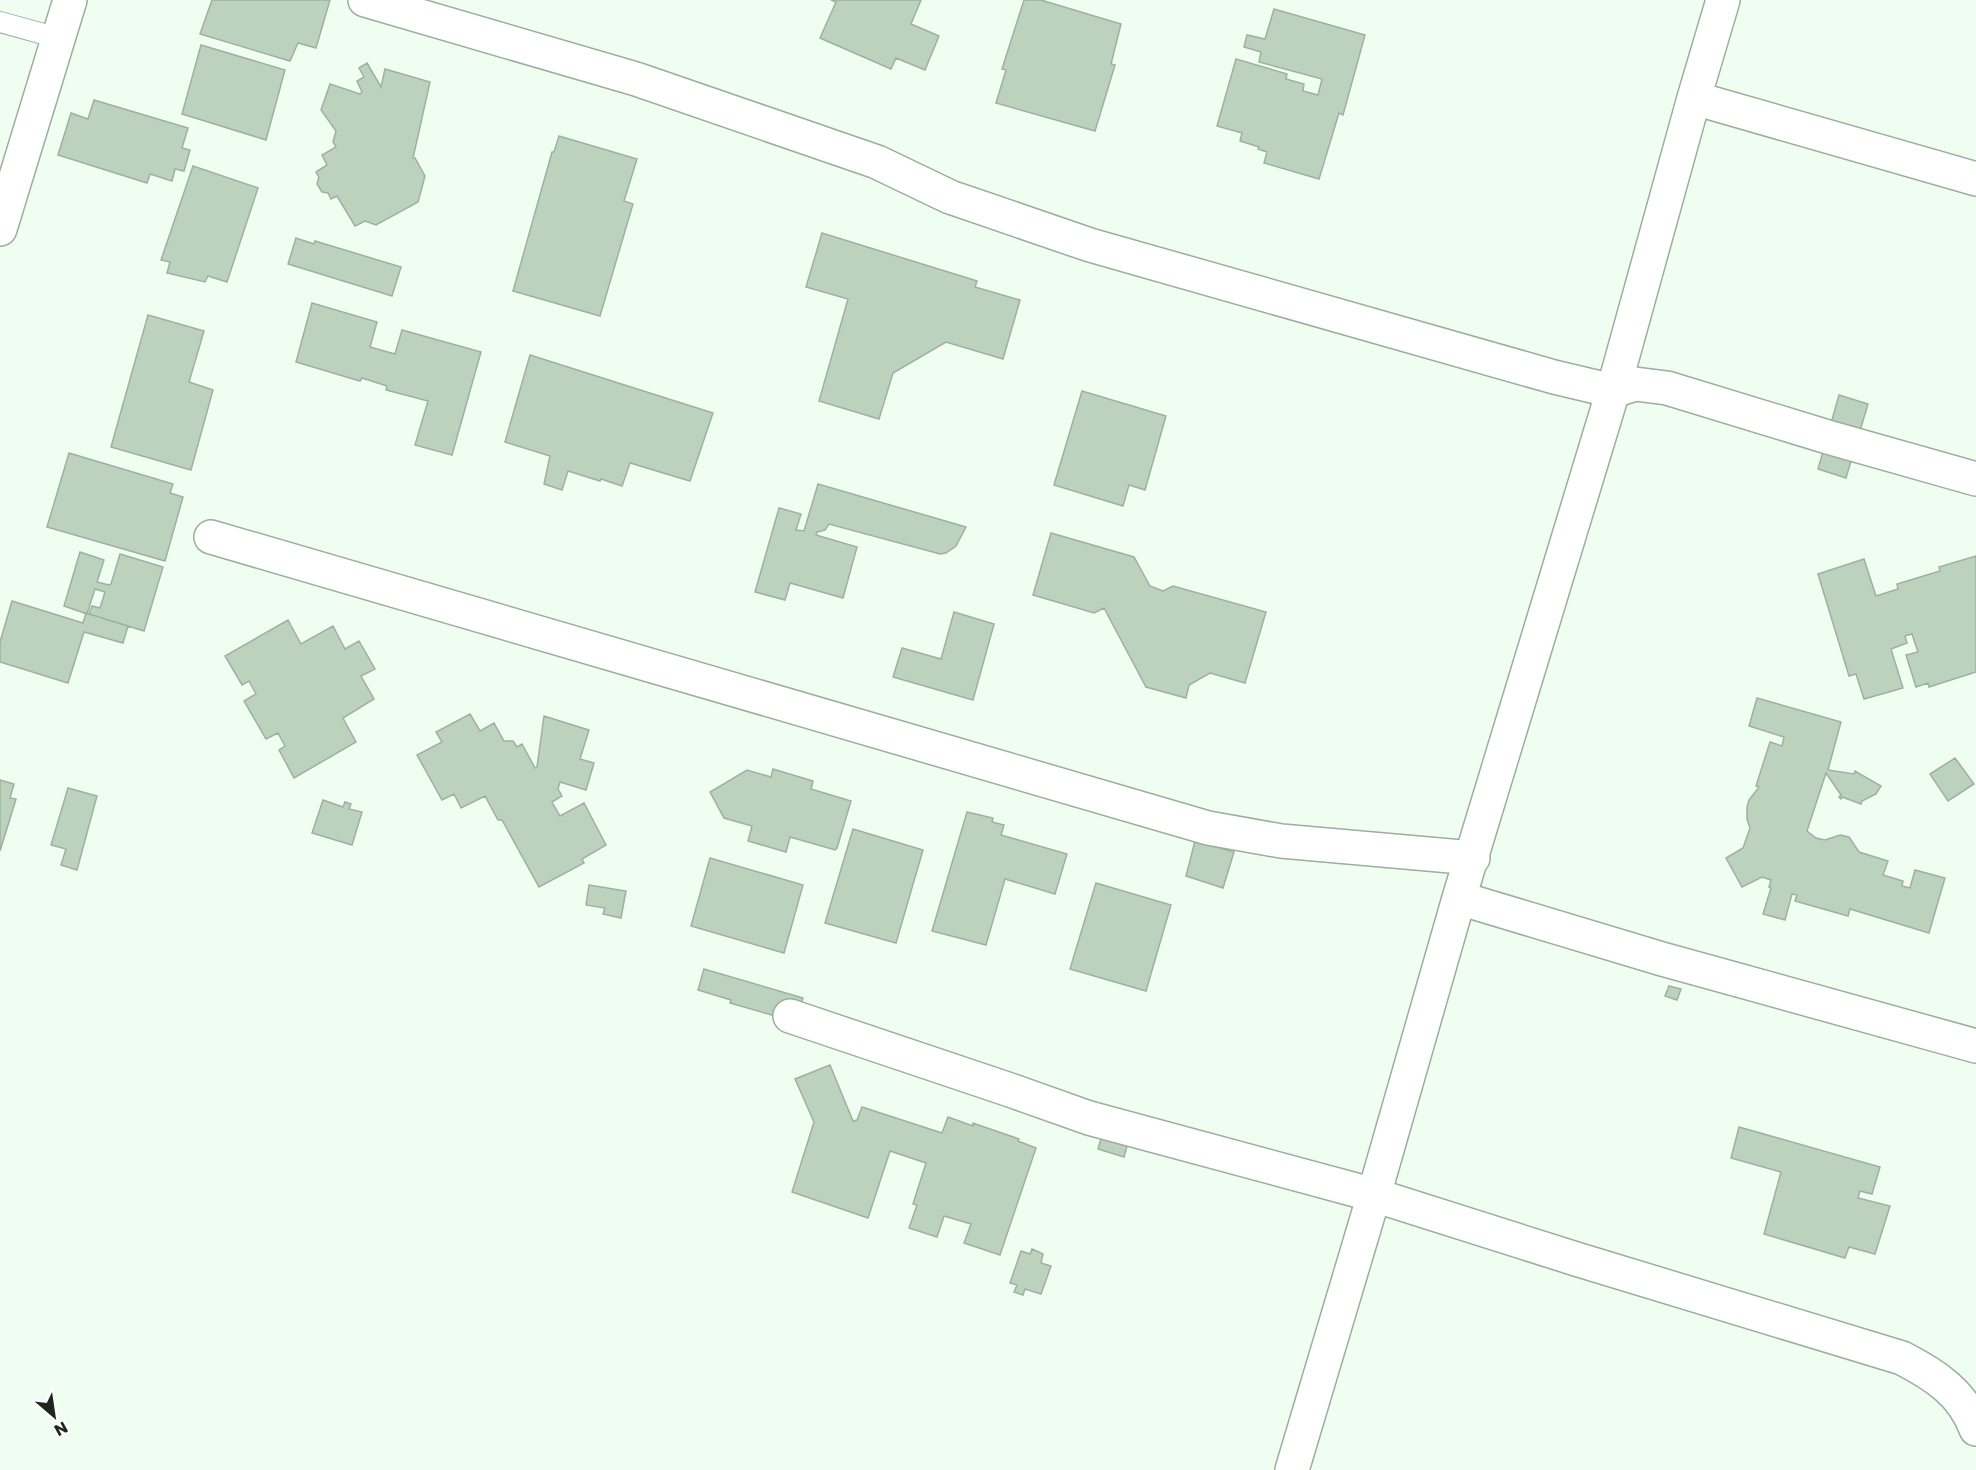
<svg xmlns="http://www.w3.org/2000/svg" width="1976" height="1470" viewBox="0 0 1976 1470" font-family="Poppins,sans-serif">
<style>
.building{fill:#bcd2be;stroke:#9cb29e;stroke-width:1.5}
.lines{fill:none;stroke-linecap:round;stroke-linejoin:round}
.service-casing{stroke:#9aaf9c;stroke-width:22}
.minor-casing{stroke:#9aaf9c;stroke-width:36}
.service{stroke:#fff;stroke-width:20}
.minor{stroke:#fff;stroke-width:33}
</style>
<rect width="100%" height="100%" fill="#f0fef1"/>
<path class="building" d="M212 0H330L316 48 298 43 290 61 200 34Z
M831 0H921L911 24 939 36 925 70 896 58 891 69 820 38 836 2Z
M1024 0H1041L1121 24 1111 64 1115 65 1095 131 996 103 1006 70 1002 69Z
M1274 9 1365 35 1343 115 1339 113 1319 179 1264 163 1267 152 1258 149 1259 147 1240 141 1242 133 1217 126 1236 59 1287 74 1286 79 1304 84 1303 91 1318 95 1322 79 1259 62 1261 52 1244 47 1247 35 1265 39Z
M201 45 285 70 266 140 182 114Z
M367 63 381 87 385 69 430 82 413 158H415L425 176 418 202 376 225 365 221 355 226 337 196 331 199 328 193 322 192 317 184 319 177 316 172 327 165 322 155 336 147 333 142 336 131 321 110 330 84 360 94 362 92 357 81 364 77 359 68Z
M94 100 188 128 182 148 190 150 184 171 175 169 172 181 150 174 147 183 58 155 71 113 88 119Z
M559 136 637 159 624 201 633 204 600 316 513 291 552 152H554Z
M193 166 258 188 227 282 208 276 205 282 167 273 170 262 161 260Z
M822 233 974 280 977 281 975 287 1020 300 1003 359 946 342 893 373 879 419 819 401 848 299 806 287Z
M296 238 314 244 315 241 401 267 392 296 288 264Z
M312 303 377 322 370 347 395 354 402 330 481 352 452 455 415 445 428 401 386 390 387 386 362 378 360 381 296 362Z
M148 315 204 331 189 382 213 390 191 470 111 447Z
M530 355 713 413 690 481 630 463 622 486 601 479 600 481 568 471 562 490 544 484 550 456 505 442Z
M1082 391 1166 416 1145 490 1129 485 1123 506 1054 485Z
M1839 395 1868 404 1846 478 1818 469Z
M69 453 173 484 170 493 183 497 165 561 47 527Z
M818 484 966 527 956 546 946 553 940 554 829 524 825 530 817 532 816 535 857 547 843 598 790 583 785 600 755 592 779 508 801 514 796 530 804 531Z
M1051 533 1134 557 1150 586 1163 591 1173 586 1266 612 1245 683 1210 673 1189 685 1186 698 1146 687 1104 608 1094 613 1033 595Z
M80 552 104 560 97 582 109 585 111 584 120 554 163 567 144 631 89 614 92 606 100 608 105 592 95 589 87 614 64 606Z
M1976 556V672L1929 687 1928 683 1916 687 1906 655 1918 652 1912 634 1905 636 1907 643 1891 649 1903 688 1864 699 1856 674 1849 676 1818 574 1864 559 1876 596 1898 589 1897 584 1940 571 1939 567Z
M12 601 83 623 86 613 128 626 123 643 84 632 68 683 0 662V642Z
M954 612 994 624 973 700 893 677 902 648 941 659Z
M288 620 301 644 333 626 345 649 359 641 375 669 361 676 374 699 343 718 356 742 294 778 279 750 285 746 278 733 266 739 244 701 256 694 249 681 242 685 225 656Z
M1757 698 1841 722 1828 770 1854 774 1855 771 1881 786 1876 794 1862 801 1861 804 1842 797 1841 799 1839 797 1841 795 1826 773 1807 831 1816 838 1825 840 1840 835 1849 837 1859 852 1888 861 1883 875 1903 881 1902 886 1910 888 1915 870 1945 878 1929 933 1850 909 1848 916 1795 901 1797 895 1792 894 1785 920 1763 914 1771 888 1769 887 1771 880 1762 877 1742 887 1726 858 1743 848 1750 828 1747 819V807L1749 800 1759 787 1756 786 1770 742 1782 746 1784 737 1749 726Z
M470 714 480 731 494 723 504 741H513L517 747 522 744 535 768 537 767 544 716 589 730 580 759 594 763 586 790 560 782 558 789 562 796 552 802 560 816 584 803 606 845 582 859 584 863 539 887 502 820H498L485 796 461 808 454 794 442 800 417 755 442 742 436 732Z
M1955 758 1974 784 1948 801 1930 774Z
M773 769 813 781 811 789 851 801 837 848 835 850 790 837 786 852 748 841 752 826 724 818 710 792 747 770 771 777Z
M0 780 14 784 10 798 16 799 0 851Z
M68 788 97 796 77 870 61 865 66 849 51 845Z
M323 800 343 807 345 802 351 804 349 809 362 812 352 845 312 833Z
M967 812 993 818 992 822 1004 825 1001 835 1067 854 1055 894 1005 879 986 945 932 931Z
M853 829 923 850 896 943 825 923Z
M1195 841 1234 852 1223 888 1186 876Z
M710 858 803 885 784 953 691 926Z
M1096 883 1171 905 1146 991 1070 969Z
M589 885 626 891 621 918 603 914 605 908 586 905Z
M704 969 803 998 796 1022 730 1003 731 1000 698 990Z
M1669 986 1681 989 1677 1000 1665 996Z
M830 1065 853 1121 857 1120 862 1107 942 1133 948 1117 973 1126V1123L1019 1139 1018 1141 1036 1148 1000 1255 964 1243 971 1224 944 1216 937 1237 909 1228 917 1205 913 1204 926 1163 890 1151 868 1218 792 1192 814 1122 795 1079Z
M1105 1125 1131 1132 1124 1157 1098 1149Z
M1739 1127 1880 1167 1872 1194 1860 1191 1858 1198 1890 1206 1875 1254 1849 1247 1845 1258 1764 1234 1781 1172 1731 1158Z
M1032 1249 1043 1254 1041 1263 1051 1266 1041 1294 1025 1289 1023 1295 1014 1292 1017 1285 1010 1283 1021 1251 1030 1254Z"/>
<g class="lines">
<defs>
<path id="service" d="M0 22 58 38"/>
<path id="minor" d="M365 0 636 79 877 162 950 197 1090 245 1554 377 1613 391 1635 384 1667 388 1831 438 1976 479
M1694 98 1976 179
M0 229 70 0
M211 537 1208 828 1281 841 1473 858
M1459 898 1662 959 1976 1046
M790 1016 1010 1090 1089 1118 1374 1195 1576 1259 1902 1358C1935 1375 1963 1393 1976 1429
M1292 1470 1374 1195 1459 898 1613 391 1694 98 1723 0"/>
</defs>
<use href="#service" class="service-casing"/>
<use href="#minor" class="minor-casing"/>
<use href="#service" class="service"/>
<use href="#minor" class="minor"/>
</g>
<g transform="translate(54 1416) rotate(151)" stroke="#ffffff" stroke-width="4.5" paint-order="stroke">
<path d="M0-4.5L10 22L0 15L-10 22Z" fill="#1e271f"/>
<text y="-9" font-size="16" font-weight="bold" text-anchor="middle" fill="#1e271f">N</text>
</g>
</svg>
